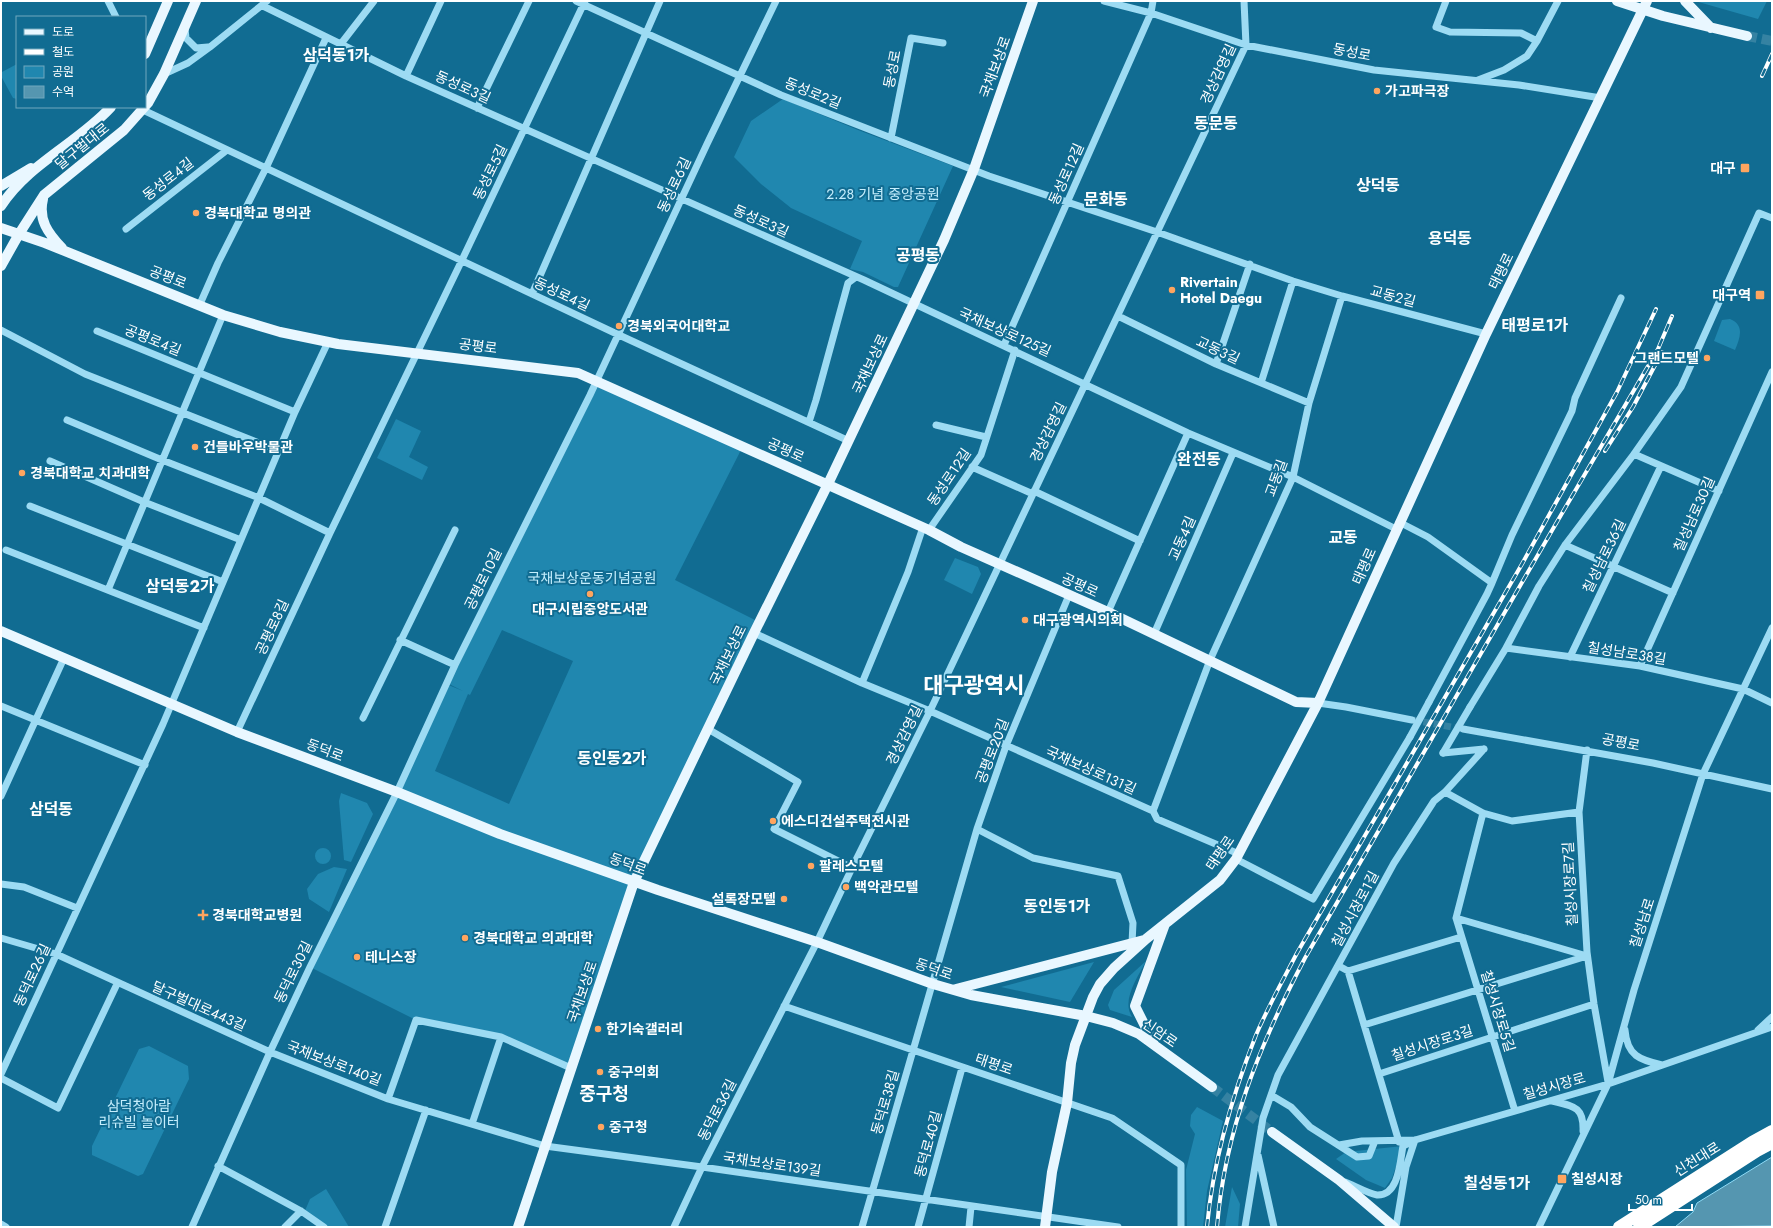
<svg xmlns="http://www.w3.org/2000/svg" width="1773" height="1228" viewBox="0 0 1773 1228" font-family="Jost,'Noto Sans KR',sans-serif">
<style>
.green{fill:#2087af;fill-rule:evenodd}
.water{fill:#5596b0;stroke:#8fdbf6}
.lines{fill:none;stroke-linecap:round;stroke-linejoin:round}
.minor-tunnel{stroke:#3582a2;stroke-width:7;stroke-dasharray:7 3.5;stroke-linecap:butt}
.major-tunnel{stroke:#3582a2;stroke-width:10;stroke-dasharray:10 5;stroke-linecap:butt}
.minor{stroke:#9ddbf3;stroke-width:7}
.major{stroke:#e9f7ff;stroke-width:10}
.highway{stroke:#fff;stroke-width:12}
.rail-casing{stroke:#fff;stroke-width:4}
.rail{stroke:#116c92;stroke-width:2.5;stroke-dasharray:8;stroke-linecap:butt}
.minor-bridge{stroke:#9ddbf3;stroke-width:7}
.poi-dot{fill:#ffa55f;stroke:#116c92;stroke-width:1.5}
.labels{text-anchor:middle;stroke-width:4;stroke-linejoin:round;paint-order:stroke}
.street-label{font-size:14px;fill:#fff;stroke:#116c92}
.poi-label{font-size:14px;font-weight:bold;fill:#fff;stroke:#116c92;text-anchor:start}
.park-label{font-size:14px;fill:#c5eefd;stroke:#116c92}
.quarter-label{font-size:16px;font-weight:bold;fill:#fff;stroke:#116c92}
.district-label{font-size:18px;font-weight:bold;fill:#fff;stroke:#116c92}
.town-label{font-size:22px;font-weight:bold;fill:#fff;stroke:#116c92}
</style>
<rect width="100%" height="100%" fill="#116c92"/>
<path class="green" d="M1695 1H1767L1758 19Z
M17 64V99L13 98 1 76 2 72Z
M783 99 858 130 953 166 898 287H894L863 272 850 269 862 241 791 208 761 184 734 157 751 121Z
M1730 319C1745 325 1740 338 1735 350L1714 341 1722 320Z
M597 380 743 446 675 580 759 622 634 882 571 1068 501 1037 416 1020 310 967 446 684 463 691 447 683ZM502 630 573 661 509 804 435 771 468 694 470 695Z
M396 419 421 431 409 457 428 467 422 480 377 458Z
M955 558 978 567 981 574 972 594 944 580Z
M341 793 367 803 373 814 351 862 344 860 339 801Z
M315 856a8 8 0 1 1 16 0a8 8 0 1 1-16 0Z
M334 867 347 869 329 912 309 899 307 889 318 874Z
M1146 961C1138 977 1121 1000 1132 1017L1110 1010 1108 1005 1114 990Z
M1094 962 1070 1002 1001 987Z
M149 1046 188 1066 189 1079 143 1174 138 1176 92 1155V1146L139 1049Z
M1197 1107 1223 1121 1207 1191 1203 1227H1187L1186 1170 1195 1134 1190 1126 1191 1115Z
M1403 1146 1392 1178 1385 1188 1366 1180 1336 1159 1346 1152Z
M1232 1187 1240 1204 1238 1227H1225Z
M326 1189 349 1227H327L304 1213 310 1199Z"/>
<path class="water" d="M1772 1157V1226L1675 1227 1693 1212 1697 1203Z"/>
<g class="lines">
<path class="minor-tunnel" d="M1413 720 1463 729"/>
<path class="major-tunnel" d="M1747 36 1772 41
M1212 1087 1272 1132"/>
<path class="minor" d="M108 1 116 17
M576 1 781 95 989 176 1157 232 1293 281 1342 296 1486 334
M1104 1 1151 13 1246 45 1374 70 1519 85 1601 98
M1446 1 1436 27 1450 32 1521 33 1537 41
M263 6 406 76 864 280 1188 433 1293 477 1396 529
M185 29 186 38 196 48 208 47
M340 45 374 1
M164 74 188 63 210 47 267 1
M406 76 441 1
M1478 80 1504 70 1527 56 1537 41 1558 1
M477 108 529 1
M143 110 619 335 849 441
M891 138 911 38 943 43
M126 229 227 150
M532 294 660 1
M200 304 218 263 266 168 326 38
M1118 316 1216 364 1309 403
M1 330 85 374 279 451
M97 331 295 412
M1004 345 1151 13 1153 1
M1216 364 1250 264
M1261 383 1293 281
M67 420 162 460 259 498 330 533
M809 422 816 400 848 283 856 277
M936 425 986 437
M1634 454 1719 491
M50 461 144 502 241 540
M972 467 1033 494
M1034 491 1140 541
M30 506 223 582
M1399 522 1428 537 1492 583 1487 594 1429 702
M923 527 908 572 862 683 930 711 1153 811 1157 819 1239 854
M929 530 981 455 1015 350
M1565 545 1673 593
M6 550 204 628
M1492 583 1512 535 1572 411 1575 398 1621 298
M108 590 223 315
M1108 612 1188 433
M754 633 862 683
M1154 634 1233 453
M400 640 455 665
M1506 648 1640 666 1743 689 1772 703
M1570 657 1661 466
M1640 666 1772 372
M1318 703 1346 707 1412 720
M1 706 145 765
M1470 707 1506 648 1539 586 1565 545 1634 454 1681 387 1759 213 1772 218
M363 718 455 530
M708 729 798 782 774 829 852 868
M1463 729 1653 763 1772 789
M237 732 330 533 462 260 585 1
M1587 750 1579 812 1587 952 1594 1004 1608 1082
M1443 753 1484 749
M1445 792 1483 813 1512 821 1579 812
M1 796 64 658
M1153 811 1210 660 1293 477 1309 403 1342 296
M1483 813 1456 918 1515 1111
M977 829 1033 858 1118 876 1133 923 1132 943
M1236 859 1313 899 1410 737
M1 884 24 887 77 908
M1456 918 1587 956
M1 938 56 954 270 1052 388 1099 545 1146 702 1167 1118 1227
M1339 966 1348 971 1399 1142
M1348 971 1461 937
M784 1006 1112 1118 1181 1165V1227
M1364 1025 1587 956
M1625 1030C1627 1056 1640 1060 1662 1065
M1758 1030 1772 1017
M1 1074 163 724 295 412 328 342
M1379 1074 1594 1004
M1 1078 58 1108 117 984
M1271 1095 1291 1107 1310 1127 1357 1157 1369 1156 1375 1141
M388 1099 416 1020 501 1037 571 1068
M1552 1101C1573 1106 1584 1106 1583 1131
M472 1124 501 1037
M1339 1145 1362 1141 1415 1140 1608 1084 1772 1027
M1258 1155 1274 1227
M218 1166 301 1211 324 1227
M1345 1182C1353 1185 1369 1194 1377 1195 1399 1196 1400 1161 1403 1146L1411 1142
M1 1224 6 1227
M192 1227 270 1052 310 967 397 792 455 665 590 395 707 144 776 1
M285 1227 301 1211
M385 1227 426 1110
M674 1227 702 1167 817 942 852 868 930 711 1246 45 1244 1
M862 1227 977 829 1006 746 1069 595
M918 1227 962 1068
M969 1227 971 1207
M1245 1227 1263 1118 1278 1075 1394 863 1434 801 1445 792 1484 749
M1396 1227 1406 1167 1415 1140
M1539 1227 1608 1084 1634 990 1703 774 1772 628"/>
<path class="major" d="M1617 1 1663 16 1747 36
M1685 1 1711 28
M145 54 168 1
M1 186 31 168
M43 199C38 220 48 233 62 248
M1 206C28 164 78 143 111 107
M1 228 45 243 223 315 280 332 338 344 578 373 929 530 961 547 1108 612 1296 702 1318 703
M1 266 19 234 44 195 124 130 148 103 164 74 196 1
M1 631 237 732 397 792 500 834 658 890 817 942 933 984 971 995 1086 1016 1113 1023 1139 1034 1212 1087
M956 989 1144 940
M1154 1044 1135 1006 1165 924
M1272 1132 1339 1180 1394 1227
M518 1227 634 882 754 633 828 484 944 240 974 169 1033 1
M1045 1227 1052 1172 1067 1103 1071 1063 1075 1045 1093 997 1100 984 1114 968 1146 939 1220 880 1236 859 1318 703 1486 334 1647 1"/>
<path class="highway" d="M1619 1227 1752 1142 1772 1131
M1639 1227 1757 1151 1772 1143"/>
<defs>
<path id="rail" d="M1762 76 1772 54
M1605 451 1633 407 1662 352
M1207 1227C1213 1161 1232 1096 1256 1035 1268 1007 1283 980 1297 953L1522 564 1617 392 1656 309
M1217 1227C1225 1129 1260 1044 1305 958L1554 527 1644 373 1658 349 1672 316"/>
</defs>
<use href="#rail" class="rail-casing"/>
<use href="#rail" class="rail"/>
<path class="minor-bridge" d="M1410 737 1429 702
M1443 753 1470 707"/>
</g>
<g class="poi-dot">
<circle cx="1377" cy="91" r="4"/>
<rect x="1740" y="163" width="10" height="10" rx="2"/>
<circle cx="196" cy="213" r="4"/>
<circle cx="1172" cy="290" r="4"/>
<rect x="1755" y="290" width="10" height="10" rx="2"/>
<circle cx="619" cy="326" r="4"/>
<circle cx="1707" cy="358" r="4"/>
<circle cx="195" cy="447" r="4"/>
<circle cx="22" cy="473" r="4"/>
<circle cx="590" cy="594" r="4"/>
<circle cx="1025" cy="620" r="4"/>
<circle cx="773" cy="821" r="4"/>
<circle cx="811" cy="866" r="4"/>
<circle cx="846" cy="887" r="4"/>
<circle cx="784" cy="899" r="4"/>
<path d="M201 909h4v4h4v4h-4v4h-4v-4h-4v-4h4z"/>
<circle cx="465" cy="938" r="4"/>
<circle cx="357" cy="957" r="4"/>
<circle cx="598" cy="1029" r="4"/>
<circle cx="600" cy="1072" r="4"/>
<circle cx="601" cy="1127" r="4"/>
<rect x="1557" y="1174" width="10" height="10" rx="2"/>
</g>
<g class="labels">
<g class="street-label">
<text transform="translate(1352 52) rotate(11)" y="5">동성로</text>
<text transform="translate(995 67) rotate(-70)" y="5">국채보상로</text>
<text transform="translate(892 69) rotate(-79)" y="5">동성로</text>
<text transform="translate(1218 74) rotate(-65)" y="5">경상감영길</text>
<text transform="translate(463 87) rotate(24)" y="5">동성로3길</text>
<text transform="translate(813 93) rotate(22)" y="5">동성로2길</text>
<text transform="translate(82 146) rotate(-39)" y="5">달구벌대로</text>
<text transform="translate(490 172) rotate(-64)" y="5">동성로5길</text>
<text transform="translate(1066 174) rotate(-66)" y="5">동성로12길</text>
<text transform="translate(168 179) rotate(-38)" y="5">동성로4길</text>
<text transform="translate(674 185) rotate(-65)" y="5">동성로6길</text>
<text transform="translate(761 221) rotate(24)" y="5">동성로3길</text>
<text transform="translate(1501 271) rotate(-64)" y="5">태평로</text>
<text transform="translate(168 277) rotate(21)" y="5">공평로</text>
<text transform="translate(562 294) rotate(25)" y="5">동성로4길</text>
<text transform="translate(1393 296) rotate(15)" y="5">교동2길</text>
<text transform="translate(1005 332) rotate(24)" y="5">국채보상로125길</text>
<text transform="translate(153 340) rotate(22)" y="5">공평로4길</text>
<text transform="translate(478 346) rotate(7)" y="5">공평로</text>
<text transform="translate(1218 350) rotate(25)" y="5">교동3길</text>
<text transform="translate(870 364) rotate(-65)" y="5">국채보상로</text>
<text transform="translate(1048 432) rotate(-64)" y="5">경상감영길</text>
<text transform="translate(786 450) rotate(24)" y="5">공평로</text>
<text transform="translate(949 477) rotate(-56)" y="5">동성로12길</text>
<text transform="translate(1276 478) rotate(-70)" y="5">교동길</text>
<text transform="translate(1694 514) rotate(-66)" y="5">칠성남로30길</text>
<text transform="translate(1182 538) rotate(-66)" y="5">교동4길</text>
<text transform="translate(1604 556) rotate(-64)" y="5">칠성남로36길</text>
<text transform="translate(1364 566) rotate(-66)" y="5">태평로</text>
<text transform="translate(483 579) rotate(-64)" y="5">공평로10길</text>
<text transform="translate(1080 585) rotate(24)" y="5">공평로</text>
<text transform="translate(272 627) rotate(-65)" y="5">공평로8길</text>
<text transform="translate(1627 653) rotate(9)" y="5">칠성남로38길</text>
<text transform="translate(728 655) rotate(-64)" y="5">국채보상로</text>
<text transform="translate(904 735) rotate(-64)" y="5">경상감영길</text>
<text transform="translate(1621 742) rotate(11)" y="5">공평로</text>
<text transform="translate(325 750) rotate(20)" y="5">동덕로</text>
<text transform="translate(992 751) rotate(-69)" y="5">공평로20길</text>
<text transform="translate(1091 770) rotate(24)" y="5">국채보상로131길</text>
<text transform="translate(1220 853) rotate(-56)" y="5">태평로</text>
<text transform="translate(628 864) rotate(20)" y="5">동덕로</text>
<text transform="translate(1570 884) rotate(-93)" y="5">칠성시장로7길</text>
<text transform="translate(1355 909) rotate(-62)" y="5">칠성시장로1길</text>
<text transform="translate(1642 923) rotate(-72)" y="5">칠성남로</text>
<text transform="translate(934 969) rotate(19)" y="5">동덕로</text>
<text transform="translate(293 972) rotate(-64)" y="5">동덕로30길</text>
<text transform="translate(32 975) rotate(-65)" y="5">동덕로26길</text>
<text transform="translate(582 992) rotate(-71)" y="5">국채보상로</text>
<text transform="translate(199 1006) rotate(24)" y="5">달구벌대로443길</text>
<text transform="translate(1498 1011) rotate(73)" y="5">칠성시장로5길</text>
<text transform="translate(1160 1033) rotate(34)" y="5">신암로</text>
<text transform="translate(1432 1043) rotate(-18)" y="5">칠성시장로3길</text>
<text transform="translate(334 1063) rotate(21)" y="5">국채보상로140길</text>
<text transform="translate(994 1064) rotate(19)" y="5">태평로</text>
<text transform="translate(1554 1086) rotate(-16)" y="5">칠성시장로</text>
<text transform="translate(885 1102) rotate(-74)" y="5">동덕로38길</text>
<text transform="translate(717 1110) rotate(-63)" y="5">동덕로36길</text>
<text transform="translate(928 1144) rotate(-75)" y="5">동덕로40길</text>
<text transform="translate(1697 1159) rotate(-32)" y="5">신천대로</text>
<text transform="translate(772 1164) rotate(8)" y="5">국채보상로139길</text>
</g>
<g class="poi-label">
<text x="1385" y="96">가고파극장</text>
<text x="1736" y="173" text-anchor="end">대구</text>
<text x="204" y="218">경북대학교 명의관</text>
<text x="1180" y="287">Rivertain<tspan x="1180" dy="16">Hotel Daegu</tspan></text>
<text x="1751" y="300" text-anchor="end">대구역</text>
<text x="627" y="331">경북외국어대학교</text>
<text x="1699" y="363" text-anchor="end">그랜드모텔</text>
<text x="203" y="452">건들바우박물관</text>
<text x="30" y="478">경북대학교 치과대학</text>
<text x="590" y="614" text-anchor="middle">대구시립중앙도서관</text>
<text x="1033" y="625">대구광역시의회</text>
<text x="781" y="826">에스디건설주택전시관</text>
<text x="819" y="871">팔레스모텔</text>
<text x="854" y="892">백악관모텔</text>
<text x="776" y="904" text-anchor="end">설록장모텔</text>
<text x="212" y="920">경북대학교병원</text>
<text x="473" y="943">경북대학교 의과대학</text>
<text x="365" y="962">테니스장</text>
<text x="606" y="1034">한기숙갤러리</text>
<text x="608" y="1077">중구의회</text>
<text x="609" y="1132">중구청</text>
<text x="1571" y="1184">칠성시장</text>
</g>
<g class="park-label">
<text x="883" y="199">2.28 기념 중앙공원</text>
<text x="592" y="583">국채보상운동기념공원</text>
<text x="139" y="1111">삼덕청아람<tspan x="139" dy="16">리슈빌 놀이터</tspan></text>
</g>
<g class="quarter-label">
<text x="336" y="61">삼덕동1가</text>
<text x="1216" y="129">동문동</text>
<text x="1378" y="191">상덕동</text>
<text x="1106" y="205">문화동</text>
<text x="1450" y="244">용덕동</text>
<text x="918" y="261">공평동</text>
<text x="1535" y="331">태평로1가</text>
<text x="1199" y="465">완전동</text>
<text x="1343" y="543">교동</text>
<text x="180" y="592">삼덕동2가</text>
<text x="612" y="764">동인동2가</text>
<text x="51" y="815">삼덕동</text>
<text x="1057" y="912">동인동1가</text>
<text x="1497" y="1189">칠성동1가</text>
</g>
<g class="district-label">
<text x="604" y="1100">중구청</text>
</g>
<g class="town-label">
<text x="974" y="693">대구광역시</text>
</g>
</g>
<rect width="1773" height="1228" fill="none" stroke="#ffffff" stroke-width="4"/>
<rect x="16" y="16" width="130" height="92" fill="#116c92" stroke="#70a7be"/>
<rect x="24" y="29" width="20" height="6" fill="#e9f7ff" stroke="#70a7be"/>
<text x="52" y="36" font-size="12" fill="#ffffff">도로</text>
<rect x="24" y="49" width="20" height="6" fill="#ffffff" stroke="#70a7be"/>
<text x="52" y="56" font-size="12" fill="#ffffff">철도</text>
<rect x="24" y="66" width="20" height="12" fill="#2087af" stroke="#70a7be"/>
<text x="52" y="76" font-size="12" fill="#ffffff">공원</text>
<rect x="24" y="86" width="20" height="12" fill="#5596b0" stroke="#70a7be"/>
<text x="52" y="96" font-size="12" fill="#ffffff">수역</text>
<path d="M1629 1204v6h63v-6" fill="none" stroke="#ffffff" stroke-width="2"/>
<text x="1635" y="1204" font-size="12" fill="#ffffff" stroke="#116c92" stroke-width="3" paint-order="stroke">50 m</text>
</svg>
